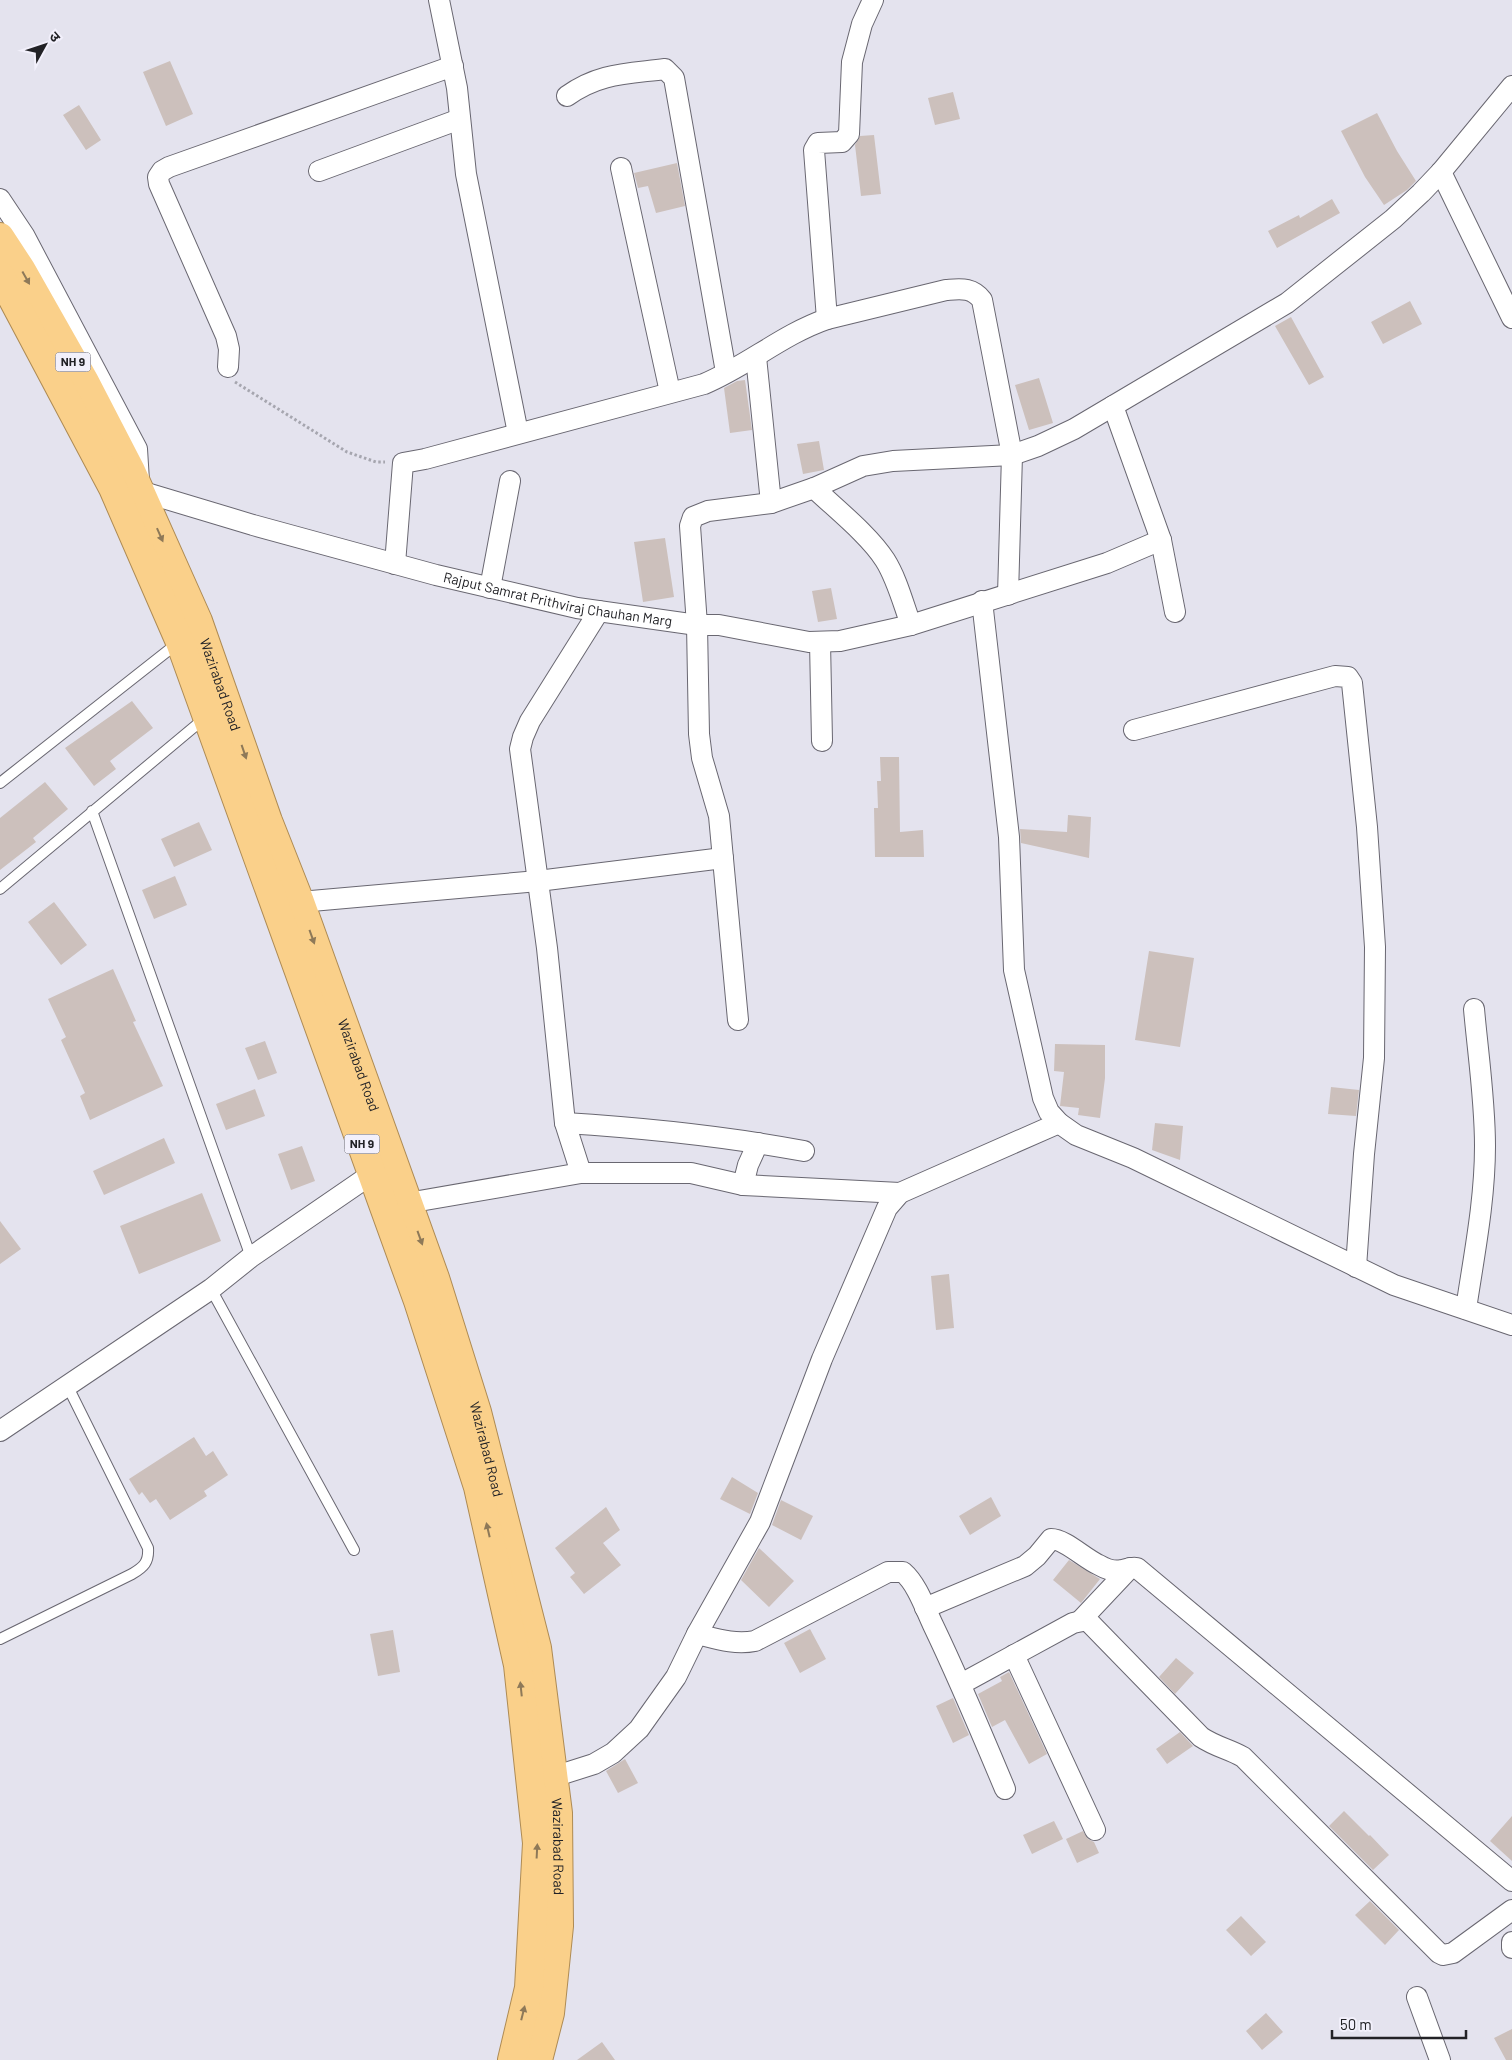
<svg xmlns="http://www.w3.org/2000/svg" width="1512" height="2060" viewBox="0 0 1512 2060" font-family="Barlow,'Noto Sans Devanagari',sans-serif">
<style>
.building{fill:#ccc0bc}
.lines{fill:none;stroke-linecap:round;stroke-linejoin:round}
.service-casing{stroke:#696771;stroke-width:12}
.minor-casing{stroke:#696771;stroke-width:22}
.trunk-casing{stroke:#ae8b54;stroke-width:30}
.path{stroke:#a6a6af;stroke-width:3;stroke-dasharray:2.5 2.5;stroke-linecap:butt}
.service{stroke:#fff;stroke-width:10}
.minor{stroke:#fff;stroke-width:20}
.trunk{stroke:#fad08a;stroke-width:28}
.oneway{fill:#8e7958}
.labels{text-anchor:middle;stroke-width:4;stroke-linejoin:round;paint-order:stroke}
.shield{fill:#f2f0fb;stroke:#606066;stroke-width:1}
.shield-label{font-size:12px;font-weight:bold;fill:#222226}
.street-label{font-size:14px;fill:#222226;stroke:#f2f0fb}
</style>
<rect width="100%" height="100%" fill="#e4e3ee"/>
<path class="building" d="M170 61 193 114 166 126 143 72Z
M953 92 960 119 935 125 928 98Z
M79 105 101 140 86 150 63 115Z
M1377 113 1397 151 1416 181 1407 190 1384 205 1365 177 1341 131Z
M874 135 881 194 861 196 855 145 860 136Z
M677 163 685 206 656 213 648 186 638 188 634 173Z
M1332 199 1340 213 1277 248 1268 231 1299 215 1300 218Z
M1410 301 1422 324 1383 344 1371 322Z
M1291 317 1324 377 1309 385 1275 326Z
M1039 378 1053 423 1029 430 1015 385Z
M745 380 752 430 730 433 724 388 737 381Z
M819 441 824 470 803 474 797 444Z
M665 538 674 597 643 602 634 542Z
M831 588 837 619 818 622 812 591Z
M132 701 153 728 110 761 116 769 94 786 65 748Z
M880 757H899L900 832 923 830 924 857H875L874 808H878L877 781H881Z
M45 782 68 809 33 838 36 842 0 870V818Z
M1068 815 1091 817 1089 858 1021 843 1020 829 1067 832Z
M199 822 212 850 174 867 161 839Z
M175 876 187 905 154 919 142 890Z
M54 902 87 945 61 965 28 922Z
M1149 951 1194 958 1180 1047 1135 1040Z
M113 969 136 1021 133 1022 163 1086 90 1120 80 1096 85 1093 61 1040 66 1037 48 999Z
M265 1041 277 1073 258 1080 245 1048Z
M1055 1044 1105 1045V1078L1100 1118 1078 1115 1079 1108 1060 1106 1064 1072 1054 1071Z
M1331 1087 1359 1090 1356 1116 1328 1114Z
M255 1089 265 1116 226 1130 216 1104Z
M1155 1123 1183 1126 1180 1160 1152 1150Z
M164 1138 175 1163 104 1195 93 1171Z
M302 1146 315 1181 291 1190 278 1154Z
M202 1193 221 1241 139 1274 120 1226Z
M0 1221 21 1249 0 1264Z
M949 1274 954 1328 936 1330 931 1276Z
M194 1437 206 1456 213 1451 228 1475 204 1491 207 1496 170 1520 156 1499 150 1503 142 1492 139 1495 129 1479Z
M732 1477 758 1493 750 1514 720 1499Z
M991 1497 1001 1516 970 1535 959 1516Z
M781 1500 813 1516 801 1540 772 1525Z
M606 1507 620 1530 603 1543 621 1565 584 1594 570 1577 575 1573 555 1548Z
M759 1548 794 1581 769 1607 741 1580Z
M1069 1560 1100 1579 1081 1603 1053 1580Z
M810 1629 826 1659 800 1673 784 1643Z
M393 1630 400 1672 378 1676 370 1634Z
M1176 1658 1194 1673 1175 1694 1159 1677Z
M1009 1672 1047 1754 1029 1764 1005 1720 992 1727 978 1694 1002 1681 1000 1677Z
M953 1698 969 1735 953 1743 936 1706Z
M1180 1732 1193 1746 1167 1764 1156 1749Z
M625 1759 638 1783 618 1793 606 1771Z
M1344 1811 1369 1836 1370 1835 1389 1855 1373 1870 1329 1826Z
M1512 1816V1861L1490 1841Z
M1054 1821 1063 1839 1032 1854 1023 1835Z
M1083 1831 1088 1839 1094 1842 1099 1853 1077 1863 1066 1839Z
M1370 1901 1399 1930 1385 1945 1355 1915Z
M1241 1916 1266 1942 1251 1956 1226 1930Z
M1266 2013 1283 2032 1262 2050 1246 2031Z
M1512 2029V2060H1506L1494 2038Z
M602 2042 615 2060H577Z"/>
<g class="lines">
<defs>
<path id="service" d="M0 783 179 642
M92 811 251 1257
M0 889 206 717
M211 1289 354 1550
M0 1639 132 1574C144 1567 149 1562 148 1548L67 1385"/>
<g id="minor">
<path d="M439 0 457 88 466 174 518 433"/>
<path d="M567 96C599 73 626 74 665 69L674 78 726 372"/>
<path d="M621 168 670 392"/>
<path d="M319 171 460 119"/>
<path d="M1441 172 1512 318"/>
<path d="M0 199 24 235 137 449 139 481"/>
<path d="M827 319 814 150 818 143 842 142 849 134 852 62 862 24 873 0"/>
<path d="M756 357 771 503"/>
<path d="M228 367 229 349 226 336 159 184 158 177 162 171 169 167 453 66"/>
<path d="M1113 406 1161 540 1175 612"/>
<path d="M814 488C836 509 869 535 885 560 897 579 903 603 911 625"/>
<path id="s1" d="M140 491 253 525 436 575 577 608 697 625H719L809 642 840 641 911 625 1107 563 1161 540"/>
<path d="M395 564 403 463 425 459 704 384C747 366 783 334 827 319L946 290C961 289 972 287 982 300L1012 455 1008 595"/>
<path d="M490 588 510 481"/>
<path d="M982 601 1009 837 1014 970 1043 1098 1049 1112 1059 1123 1076 1135 1133 1158 1394 1285 1512 1325"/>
<path d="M820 642 822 741"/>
<path d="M1134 730 1335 676 1348 677 1352 683 1367 827 1375 947 1374 1058 1364 1154 1356 1267"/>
<path d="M300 902 538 881 723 858"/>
<path d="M738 1020 719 816 702 758 699 734 697 625 690 526 693 517 708 511 771 503 814 488 863 466 893 461 1012 455 1038 446 1074 429 1287 303 1393 219 1421 193 1441 172 1512 86"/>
<path d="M565 1123C645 1128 724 1136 804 1151"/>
<path d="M581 1173H691L743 1185 900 1193"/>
<path d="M743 1185 748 1165 758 1143"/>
<path d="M396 1205 581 1173 565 1123 547 948 520 749 523 737 530 721 599 611"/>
<path d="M1466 1309C1474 1255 1485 1201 1485 1146 1485 1100 1478 1054 1474 1009"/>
<path d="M0 1431 211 1289 251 1257 382 1167"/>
<path d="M925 1608 1025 1566 1037 1556 1051 1539C1065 1539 1085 1559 1099 1565 1106 1569 1114 1572 1122 1570 1127 1569 1131 1567 1137 1568L1512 1881"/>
<path d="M1081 1620 1130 1568"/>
<path d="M697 1634C717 1639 735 1645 755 1641L888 1572H903C917 1584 925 1608 933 1625 959 1679 982 1734 1005 1789"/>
<path d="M1014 1655 1095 1830"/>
<path d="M961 1684 1073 1623 1087 1620 1201 1737C1216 1747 1229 1749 1243 1757L1439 1953 1443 1955 1453 1953 1512 1910"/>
<path d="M553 1777 594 1764 613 1753 639 1729 676 1677 697 1634 760 1522 822 1359 887 1208 900 1193 1059 1123"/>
<path d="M1512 1942V1948"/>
<path d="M1417 1997 1440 2060"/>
</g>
<g id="trunk">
<path id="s2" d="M0 237 21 269 85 382 131 471 198 621 268 821 300 902 435 1278 477 1412 537 1648 558 1813 559 1926 550 2013 538 2060"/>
<path d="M0 275 113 488 180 642 418 1301 478 1487 518 1665 537 1843 529 1988 512 2060"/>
</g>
</defs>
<use href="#service" class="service-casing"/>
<use href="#minor" class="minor-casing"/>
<use href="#trunk" class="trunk-casing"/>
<path class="path" d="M235 382 347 452 376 462H385"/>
<use href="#service" class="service"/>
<use href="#minor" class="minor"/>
<use href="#trunk" class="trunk"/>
</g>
<defs><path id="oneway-solid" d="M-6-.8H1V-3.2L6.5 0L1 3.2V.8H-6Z" transform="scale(1.25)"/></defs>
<g class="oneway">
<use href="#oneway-solid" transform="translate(26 278) rotate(61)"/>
<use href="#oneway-solid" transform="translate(160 535) rotate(66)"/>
<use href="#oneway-solid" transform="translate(244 752) rotate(71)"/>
<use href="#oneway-solid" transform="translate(312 937) rotate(70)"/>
<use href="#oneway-solid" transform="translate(420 1238) rotate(70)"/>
<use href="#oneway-solid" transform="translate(488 1530) rotate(-103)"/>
<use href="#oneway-solid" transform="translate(521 1689) rotate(-96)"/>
<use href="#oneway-solid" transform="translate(537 1851) rotate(-87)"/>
<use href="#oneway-solid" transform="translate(523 2013) rotate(-76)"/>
</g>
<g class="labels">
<g class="shield">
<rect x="55.5" y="352.5" width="35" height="19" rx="4"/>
<rect x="344.5" y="1134.5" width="35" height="19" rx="4"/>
</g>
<g class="shield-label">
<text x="73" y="366">NH 9</text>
<text x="362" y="1148">NH 9</text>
</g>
<g class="street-label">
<text dy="5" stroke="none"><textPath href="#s1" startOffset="432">Rajput Samrat Prithviraj Chauhan Marg</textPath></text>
<text dy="5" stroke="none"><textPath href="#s2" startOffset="500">Wazirabad Road</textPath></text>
<text dy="5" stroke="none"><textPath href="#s2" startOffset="905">Wazirabad Road</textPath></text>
<text dy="5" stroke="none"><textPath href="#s2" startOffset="1310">Wazirabad Road</textPath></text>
<text dy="5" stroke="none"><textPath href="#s2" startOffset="1715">Wazirabad Road</textPath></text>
</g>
</g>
<g transform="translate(45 45) rotate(50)" stroke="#f2f0fb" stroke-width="4" paint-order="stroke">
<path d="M0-4L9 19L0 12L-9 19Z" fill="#222226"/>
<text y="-8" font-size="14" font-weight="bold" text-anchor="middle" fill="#222226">उ</text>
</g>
<path d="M1332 2030v8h134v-8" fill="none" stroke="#222226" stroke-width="2.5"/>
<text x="1340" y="2030" font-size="15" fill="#222226" stroke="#f2f0fb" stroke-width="4" paint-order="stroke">50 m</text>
</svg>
